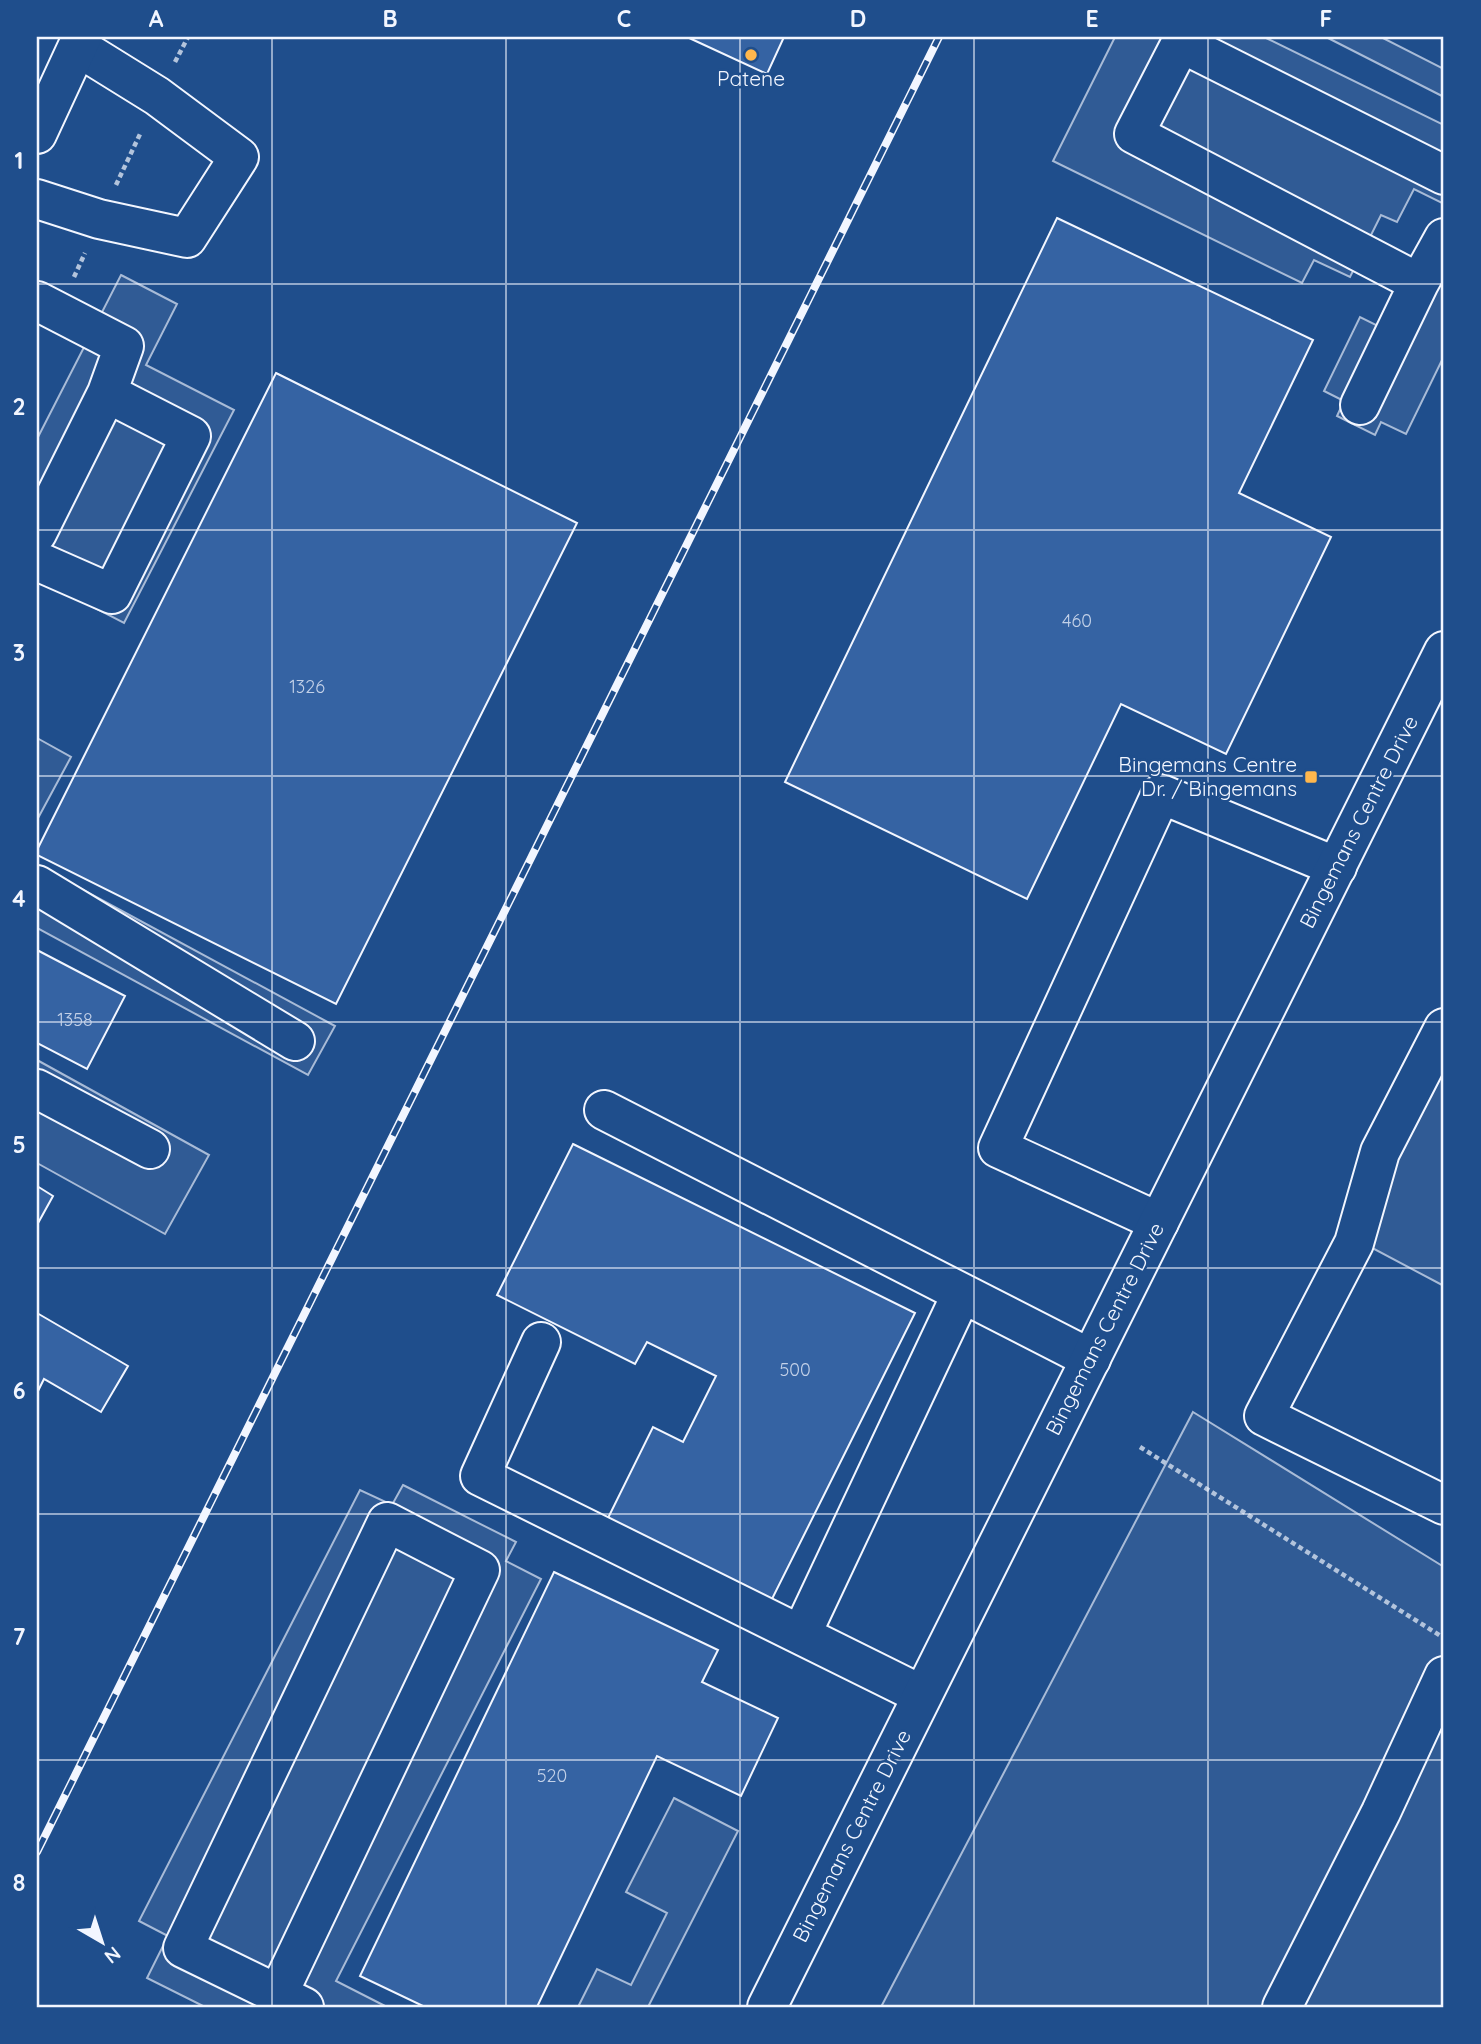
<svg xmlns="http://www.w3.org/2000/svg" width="1481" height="2044" viewBox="0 0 1481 2044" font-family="Quicksand,sans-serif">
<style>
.built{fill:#305b95;stroke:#a8bbd7;stroke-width:2}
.building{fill:#3563a3;stroke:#f2f6ff;stroke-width:2}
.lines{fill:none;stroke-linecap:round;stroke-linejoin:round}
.minor-casing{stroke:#f2f6ff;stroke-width:42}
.major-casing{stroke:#f2f6ff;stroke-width:42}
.path{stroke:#b3c4dc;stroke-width:4.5;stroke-dasharray:5 3.5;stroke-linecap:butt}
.minor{stroke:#1f4e8c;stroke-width:38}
.major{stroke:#1f4e8c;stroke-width:38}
.rail-casing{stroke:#f2f6ff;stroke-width:8}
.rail{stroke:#1f4e8c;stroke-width:5;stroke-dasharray:16;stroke-linecap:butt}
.grid{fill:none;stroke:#f2f6ff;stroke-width:2;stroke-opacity:0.55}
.poi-dot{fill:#ffb74d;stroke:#1f4e8c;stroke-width:2.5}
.labels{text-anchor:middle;stroke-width:5;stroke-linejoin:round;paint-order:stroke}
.number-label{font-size:18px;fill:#c3d1e8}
.poi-label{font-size:21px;fill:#f2f6ff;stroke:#1f4e8c}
.street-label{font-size:21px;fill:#f2f6ff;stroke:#1f4e8c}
.neatline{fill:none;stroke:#f2f6ff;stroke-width:2.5}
.grid-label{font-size:23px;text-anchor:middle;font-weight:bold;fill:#f2f6ff}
</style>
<rect width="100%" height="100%" fill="#1f4e8c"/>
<path class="built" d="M1115 37H1264L1444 125V204L1414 189 1397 222 1381 215 1350 277 1314 260 1302 283 1053 161Z
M1326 37H1381L1444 69V97Z
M1444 240V356L1406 434 1381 422 1375 435 1337 416 1344 401 1324 391 1360 317 1386 330Z
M121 275 177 304 146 365 234 410 124 623 37 578V439Z
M37 738 71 757 37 820Z
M37 865 335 1026 308 1075 37 928Z
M1444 1010V1286L1344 1233Z
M37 1060 209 1155 165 1234 37 1163Z
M1193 1412 1444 1567V2007H881Z
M403 1485 516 1542 506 1561 541 1579 336 1981 387 2007H205L147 1978 168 1936 139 1921 360 1490 392 1505Z
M674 1798 738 1831 648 2007H578L597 1969 631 1985 667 1913 626 1892Z"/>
<path class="building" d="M687 37H784L767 74Z
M1057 218 1313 340 1239 493 1331 537 1226 754 1121 704 1027 899 785 782Z
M276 373 577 523 336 1004 37 855V850Z
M37 950 125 996 87 1069 37 1043Z
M573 1144 915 1313 770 1603 606 1522 653 1427 683 1442 716 1376 647 1342 635 1364 497 1295Z
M37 1186 53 1196 37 1225Z
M37 1313 128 1366 101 1412 44 1379 37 1393Z
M554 1572 718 1650 702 1682 778 1718 741 1796 657 1756 537 2007H425L360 1976Z"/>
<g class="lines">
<defs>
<path id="minor" d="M37 199 99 219 187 238 239 157 157 96 78 47
M1419 283 1444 238
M37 301 124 346 107 393 191 436 112 594 37 561
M1360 405 1419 283 1134 134 1181 43 1444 175
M37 533 107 393
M37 885 295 1041
M1444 1028 1380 1152 1354 1243 1264 1416 1444 1505
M37 1089 150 1149
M604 1110 1091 1359
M1159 1222 998 1148 1161 794 1337 867
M541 1342 480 1476 922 1695
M801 1635 962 1293
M278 1994 480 1570 387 1522 183 1948 304 2007
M1282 2007 1381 1812 1444 1676"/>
<path id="major" d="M37 134 82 37
M767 2007 1444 651"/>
</defs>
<use href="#minor" class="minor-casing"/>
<use href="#major" class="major-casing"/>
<path class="path" d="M175 62 188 37
M116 185 141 132
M74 277 85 253
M1140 1447 1444 1638"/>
<use href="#minor" class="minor"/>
<use href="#major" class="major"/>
<defs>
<path id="rail" d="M37 1852 939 37"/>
</defs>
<use href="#rail" class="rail-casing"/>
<use href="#rail" class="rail"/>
</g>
<path class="grid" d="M272 37V2007M506 37V2007M740 37V2007M974 37V2007M1208 37V2007M37 284H1444M37 530H1444M37 776H1444M37 1022H1444M37 1268H1444M37 1514H1444M37 1760H1444"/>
<g class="poi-dot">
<circle cx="751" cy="55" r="7"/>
<rect x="1304" y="770" width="14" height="14" rx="3.5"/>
</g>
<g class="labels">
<g class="number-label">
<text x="1077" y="627">460</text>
<text x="307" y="693">1326</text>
<text x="75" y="1026">1358</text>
<text x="795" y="1376">500</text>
<text x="552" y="1782">520</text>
</g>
<g class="poi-label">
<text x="751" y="86">Patene</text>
<text x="1297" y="772" text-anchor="end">Bingemans Centre<tspan x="1297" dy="24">Dr. / Bingemans</tspan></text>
</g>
<g class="street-label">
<text transform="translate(1359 822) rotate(-63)" y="7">Bingemans Centre Drive</text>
<text transform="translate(1105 1329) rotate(-63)" y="7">Bingemans Centre Drive</text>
<text transform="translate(852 1836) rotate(-63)" y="7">Bingemans Centre Drive</text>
</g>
</g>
<rect width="1481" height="2044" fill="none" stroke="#1f4e8c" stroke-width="77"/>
<g transform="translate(102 1942) rotate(141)" stroke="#1f4e8c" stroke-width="5" paint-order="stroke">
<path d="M0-5L12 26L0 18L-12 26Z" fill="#f2f6ff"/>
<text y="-10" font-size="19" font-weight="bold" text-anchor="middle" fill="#f2f6ff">N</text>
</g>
<rect x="38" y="38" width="1404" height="1968" class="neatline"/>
<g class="grid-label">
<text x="156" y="27">A</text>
<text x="390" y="27">B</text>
<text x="624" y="27">C</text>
<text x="858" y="27">D</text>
<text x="1092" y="27">E</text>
<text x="1326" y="27">F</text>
<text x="19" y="169">1</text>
<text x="19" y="415">2</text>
<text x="19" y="661">3</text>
<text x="19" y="907">4</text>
<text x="19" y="1153">5</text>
<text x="19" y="1399">6</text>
<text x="19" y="1645">7</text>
<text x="19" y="1891">8</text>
</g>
</svg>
